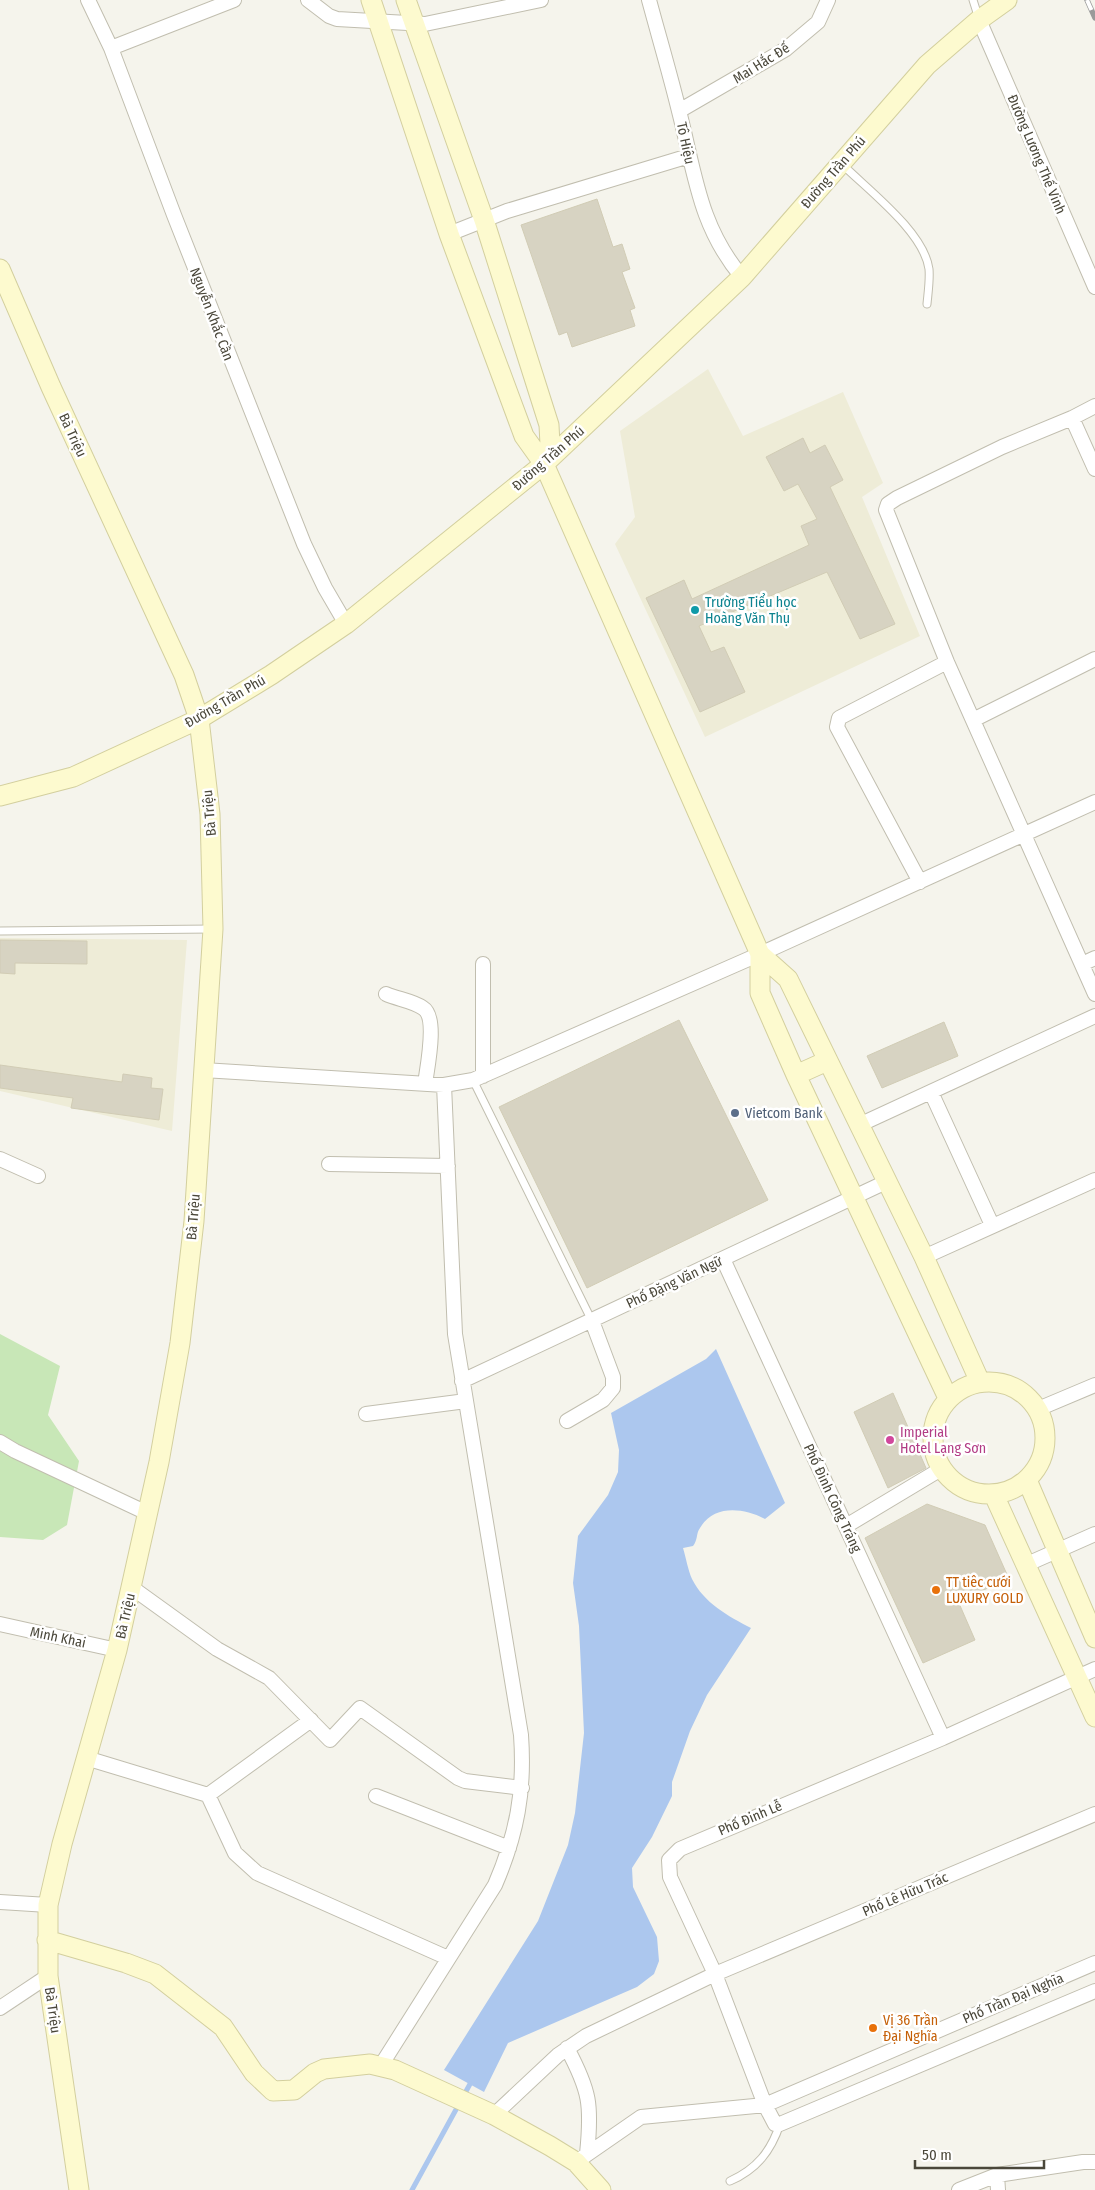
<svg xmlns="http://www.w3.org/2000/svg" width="1095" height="2190" viewBox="0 0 1095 2190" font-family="'Fira Sans Condensed',sans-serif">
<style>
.education{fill:#eeecd7}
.green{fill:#c8e7b7}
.water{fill:#acc7ee}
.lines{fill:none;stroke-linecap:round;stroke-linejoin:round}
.stream{stroke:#acc7ee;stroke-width:5}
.building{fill:#d7d3c2;stroke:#d1ccb5}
.lane-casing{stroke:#c1beaf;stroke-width:9}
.street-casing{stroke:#c1beaf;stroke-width:16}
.secondary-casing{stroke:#d3cf9e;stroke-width:21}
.lane{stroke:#fff;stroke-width:7}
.street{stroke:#fff;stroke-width:14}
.secondary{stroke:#fdfacf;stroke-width:19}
.rail-casing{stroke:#9a9a9a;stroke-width:5.5}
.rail{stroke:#fff;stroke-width:4;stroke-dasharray:11;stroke-linecap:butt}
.culture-dot{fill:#0f9aa8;stroke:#fff;stroke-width:2}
.service-dot{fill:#5c6f8a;stroke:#fff;stroke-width:2}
.hotel-dot{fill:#d1479c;stroke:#fff;stroke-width:2}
.food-dot{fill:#e8710a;stroke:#fff;stroke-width:2}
.labels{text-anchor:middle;stroke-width:5;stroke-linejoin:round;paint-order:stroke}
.street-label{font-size:14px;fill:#4a473a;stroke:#fff}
.culture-label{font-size:14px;fill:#0d838f;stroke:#fff;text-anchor:start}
.service-label{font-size:14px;fill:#4e5e75;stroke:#fff;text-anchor:start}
.hotel-label{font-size:14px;fill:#b23c85;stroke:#fff;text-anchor:start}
.food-label{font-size:14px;fill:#c56008;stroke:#fff;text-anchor:start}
</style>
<rect width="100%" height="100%" fill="#f5f4ec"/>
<path class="education" d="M708 369 743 436 843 392 883 483 862 497 920 636 705 737 615 544 635 517 620 431Z
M0 938 187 940 172 1131 0 1091Z"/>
<path class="green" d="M0 1334 60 1366 48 1415 79 1461 67 1525 43 1540 0 1537Z"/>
<path class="water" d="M716 1349 785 1503 765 1519C744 1508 714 1504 700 1528 696 1533 698 1540 693 1546L683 1548C686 1558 688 1570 692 1579 704 1603 728 1616 751 1628L707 1695 690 1731 672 1782V1796L652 1837 632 1868 633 1887 657 1937 659 1961 654 1974 637 1987 508 2043 484 2092 444 2070 538 1921 568 1845 575 1813 584 1733 579 1626 573 1583 578 1536 608 1495 618 1472 619 1450 611 1413 706 1359Z"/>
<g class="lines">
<path class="stream" d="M412 2190 470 2084"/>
</g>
<path class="building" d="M597 199 613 247 622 244 630 269 622 272 635 308 630 310 635 326 572 347 567 332 559 335 521 225Z
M803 438 810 453 825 445 843 480 830 487 895 624 860 639 827 572 699 626 711 652 724 647 745 692 700 712 646 598 684 580 692 599 809 545 801 526 817 519 798 484 784 491 766 457Z
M0 940 87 941V964L15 963V974L0 973Z
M679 1020 768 1200 587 1288 499 1107Z
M944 1022 958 1056 882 1088 867 1056Z
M0 1065 122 1082 123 1074 152 1078 151 1088 163 1089 159 1120 71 1108 73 1098 0 1088Z
M893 1393 926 1468 888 1488 854 1412Z
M927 1504 985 1525 1009 1579 958 1601 975 1640 923 1663 865 1538Z"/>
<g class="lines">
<defs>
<path id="lane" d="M973 0 979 19
M843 165C868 190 924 232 929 269 930 280 928 293 927 304
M0 931 213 929
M473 1080 592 1321
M730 2181C757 2169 771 2151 780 2124"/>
<path id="street" d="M88 0 111 48 174 215 304 544 325 588 346 624
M308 0 329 16 337 19 425 24 541 0
M649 0C659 37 670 74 679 111 695 173 699 226 742 277
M979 20 1095 287
M111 48 234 0
M679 111 786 49 818 22 828 0
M449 234 507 211 689 156
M1095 406 1072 418 1002 447 897 498 888 504 886 510 947 662 1095 994
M1072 418 1095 469
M973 720 1095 659
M920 882 837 727 839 718 947 662
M483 964V1076
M1082 964 1095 958
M386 994C397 999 413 1001 423 1008 438 1017 427 1068 425 1084
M203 1070 444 1085 473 1080 760 954 1095 802
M931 1092 992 1225
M859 1125 1095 1016
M0 1159 38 1176
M329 1164 448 1166
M924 1257 1095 1180
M723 1259 943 1738
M462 1381 886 1182
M1038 1409 1095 1385
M366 1414 466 1401
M567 1421 603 1400 613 1388V1377L592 1321
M0 1442 15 1451 147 1513
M846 1526 941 1469
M1025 1565 1095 1534
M131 1587 217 1649 269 1678 330 1740 360 1708 458 1778 465 1781 522 1788
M0 1624 117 1650
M1095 1669 943 1738 680 1849 669 1860 670 1877 715 1974 765 2105 775 2124H780L1095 1991
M86 1758 208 1795 311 1720
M208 1795 235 1853 257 1873 448 1958
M376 1796 509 1848
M0 1902 48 1905
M0 2008 48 1976
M567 2048C590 2091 592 2105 587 2154
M380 2067 495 1885C517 1834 525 1791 521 1735L455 1334 444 1085
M494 2115 558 2055 586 2036 715 1974 1095 1814
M576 2162 641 2117 765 2105 1095 1963
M997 2175 998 2190
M959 2190 997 2175 1083 2162H1095"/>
<path id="secondary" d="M371 0 449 234 524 436 544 464 760 954 788 979 924 1257 980 1382
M406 0 484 220 549 425 550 445 544 464
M0 269 51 387 184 675 199 719 210 814 213 929 194 1221 180 1343 159 1462 117 1650 62 1844 48 1905V1976L79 2190
M0 796 73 777 199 719 271 675 346 624 544 464 742 277 927 65 979 20 1007 0
M760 954V993L796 1075 948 1398
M796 1075 827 1061
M933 1438a56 56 0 1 1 112 0a56 56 0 1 1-112 0Z
M1027 1480 1095 1638
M994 1495 1095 1717
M47 1940 126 1963 155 1974 223 2027 254 2073 273 2091 294 2090 315 2073 324 2069 370 2064 395 2070 494 2115 550 2146 576 2162 601 2190"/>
</defs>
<use href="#lane" class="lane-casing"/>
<use href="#street" class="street-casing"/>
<use href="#secondary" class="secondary-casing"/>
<use href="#lane" class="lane"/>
<use href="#street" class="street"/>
<use href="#secondary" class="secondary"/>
<defs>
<path id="rail" d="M1087 0 1095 18"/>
</defs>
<use href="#rail" class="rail-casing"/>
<use href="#rail" class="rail"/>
</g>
<circle class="culture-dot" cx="695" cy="610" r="5"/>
<circle class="service-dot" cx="735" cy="1113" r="5"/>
<circle class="hotel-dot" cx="890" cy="1440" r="5"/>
<g class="food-dot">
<circle cx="936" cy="1590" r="5"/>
<circle cx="873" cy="2028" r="5"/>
</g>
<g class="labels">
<g class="street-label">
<text transform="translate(761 63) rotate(-32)" y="5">Mai Hắc Đế</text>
<text transform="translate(686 143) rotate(78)" y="5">Tô Hiệu</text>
<text transform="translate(1037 154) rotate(67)" y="5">Đường Lương Thế Vinh</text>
<text transform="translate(833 172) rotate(-49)" y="5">Đường Trần Phú</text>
<text transform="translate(212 314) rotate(69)" y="5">Nguyễn Khắc Cần</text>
<text transform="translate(73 435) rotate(65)" y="5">Bà Triệu</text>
<text transform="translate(548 458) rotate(-41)" y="5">Đường Trần Phú</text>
<text transform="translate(225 701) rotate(-30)" y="5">Đường Trần Phú</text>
<text transform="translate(209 813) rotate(-95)" y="5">Bà Triệu</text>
<text transform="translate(193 1217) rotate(-85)" y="5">Bà Triệu</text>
<text transform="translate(674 1282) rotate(-25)" y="5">Phố Đặng Văn Ngữ</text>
<text transform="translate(833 1498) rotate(65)" y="5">Phố Đinh Công Tráng</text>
<text transform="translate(125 1616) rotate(-77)" y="5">Bà Triệu</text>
<text transform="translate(58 1637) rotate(12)" y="5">Minh Khai</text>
<text transform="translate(750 1818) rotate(-23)" y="5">Phố Đinh Lễ</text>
<text transform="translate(905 1894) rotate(-23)" y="5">Phố Lê Hữu Trác</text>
<text transform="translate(1013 1998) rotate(-23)" y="5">Phố Trần Đại Nghĩa</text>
<text transform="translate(53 2010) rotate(82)" y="5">Bà Triệu</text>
</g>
<g class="culture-label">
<text x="705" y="607">Trường Tiểu học<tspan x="705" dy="16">Hoàng Văn Thụ</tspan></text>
</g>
<g class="service-label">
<text x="745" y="1118">Vietcom Bank</text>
</g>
<g class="hotel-label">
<text x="900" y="1437">Imperial<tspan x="900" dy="16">Hotel Lạng Sơn</tspan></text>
</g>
<g class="food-label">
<text x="946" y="1587">TT tiêc cưới<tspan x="946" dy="16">LUXURY GOLD</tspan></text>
<text x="883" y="2025">Vị 36 Trần<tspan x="883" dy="16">Đại Nghĩa</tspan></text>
</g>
</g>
<path d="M915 2160v8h129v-8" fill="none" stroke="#4a473a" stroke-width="2.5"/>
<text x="922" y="2160" font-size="15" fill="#4a473a" stroke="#ffffff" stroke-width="4" paint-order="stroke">50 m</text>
</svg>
